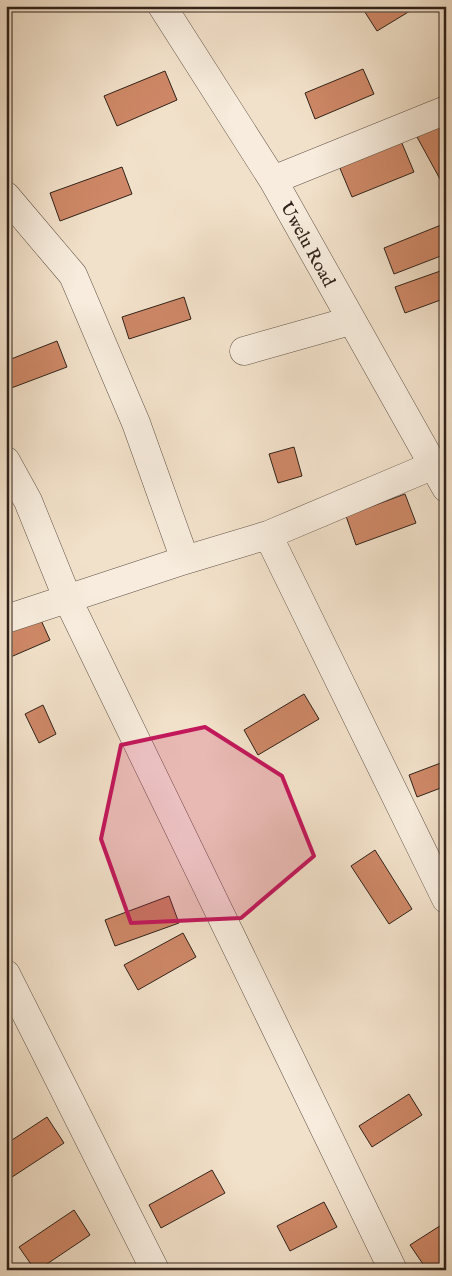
<svg xmlns="http://www.w3.org/2000/svg" width="452" height="1276" viewBox="0 0 452 1276" font-family="'IM FELL English',serif">
<style>
.building{fill:#ce8867;stroke:#30221a}
.lines{fill:none;stroke-linecap:round;stroke-linejoin:round}
.minor-casing{stroke:#605246;stroke-width:29}
.minor{stroke:#f7ecdd;stroke-width:28}
.marked{fill:#c2185b;fill-opacity:0.2;stroke:#c2185b;stroke-width:4;stroke-linejoin:round}
.labels{text-anchor:middle;stroke-width:4;stroke-linejoin:round;paint-order:stroke}
.street-label{font-size:18px;fill:#30221a;stroke:#f7ecdd}
</style>
<rect width="100%" height="100%" fill="#f2e1ca"/>
<filter id="stains"><feTurbulence type="fractalNoise" baseFrequency=".004" numOctaves="4"/><feColorMatrix values="0 0 0 0 .2 0 0 0 0 .09 0 0 0 0 .02 0 0 0 .5 -.17"/></filter>
<radialGradient id="worn" r=".72"><stop offset=".6" stop-color="#630" stop-opacity="0"/><stop offset="1" stop-color="#630" stop-opacity=".3"/></radialGradient>
<path class="building" d="M361 6H407L410 11 377 31Z
M363 69 374 94 315 119 305 93Z
M165 71 177 100 117 126 104 96Z
M446 122V190L417 137Z
M401 141 414 172 352 197 339 166Z
M122 167 132 194 60 221 50 193Z
M446 223V254L394 274 384 248Z
M446 269V298L405 313 395 287Z
M184 297 191 319 129 339 122 317Z
M57 341 67 367 6 390V361Z
M294 447 302 476 278 483 269 454Z
M405 494 416 523 356 545 346 516Z
M40 618 50 640 6 659V633Z
M304 694 319 719 258 755 244 730Z
M43 705 56 734 39 743 25 714Z
M446 761V786L417 797 409 775Z
M375 850 412 909 389 924 351 866Z
M169 896 179 923 115 946 105 920Z
M183 933 196 957 138 990 124 965Z
M409 1094 422 1115 372 1147 359 1126Z
M47 1117 64 1143 6 1181V1144Z
M212 1170 225 1193 161 1228 149 1205Z
M324 1202 337 1227 290 1251 277 1226Z
M74 1210 90 1235 38 1270H35L19 1247Z
M446 1222V1270H427L410 1245Z"/>
<g class="lines">
<defs>
<path id="minor" d="M162 6 273 180 446 488
M273 180 446 110
M6 196 73 275 136 423 185 560
M244 351 350 321
M6 461 28 501 68 600 393 1270
M268 535 446 899
M6 619 185 560 268 535 434 465
M6 974 155 1270"/>
</defs>
<use href="#minor" class="minor-casing"/>
<use href="#minor" class="minor"/>
</g>
<path class="marked" d="M205 727 282 776 314 856 241 918 131 923 101 839 121 745Z"/>
<g class="labels">
<g class="street-label">
<text transform="translate(308 244) rotate(61)" y="6">Uwelu Road</text>
</g>
</g>
<rect width="452" height="1276" fill="none" stroke="#f2e1ca" stroke-width="25"/>
<rect x="8" y="8" width="437" height="1261" fill="none" stroke="#30221a" stroke-width="2.5"/>
<rect x="12" y="12" width="427" height="1251" fill="none" stroke="#30221a"/>
<rect width="100%" height="100%" filter="url(#stains)"/>
<rect width="100%" height="100%" fill="url(#worn)"/>
</svg>
